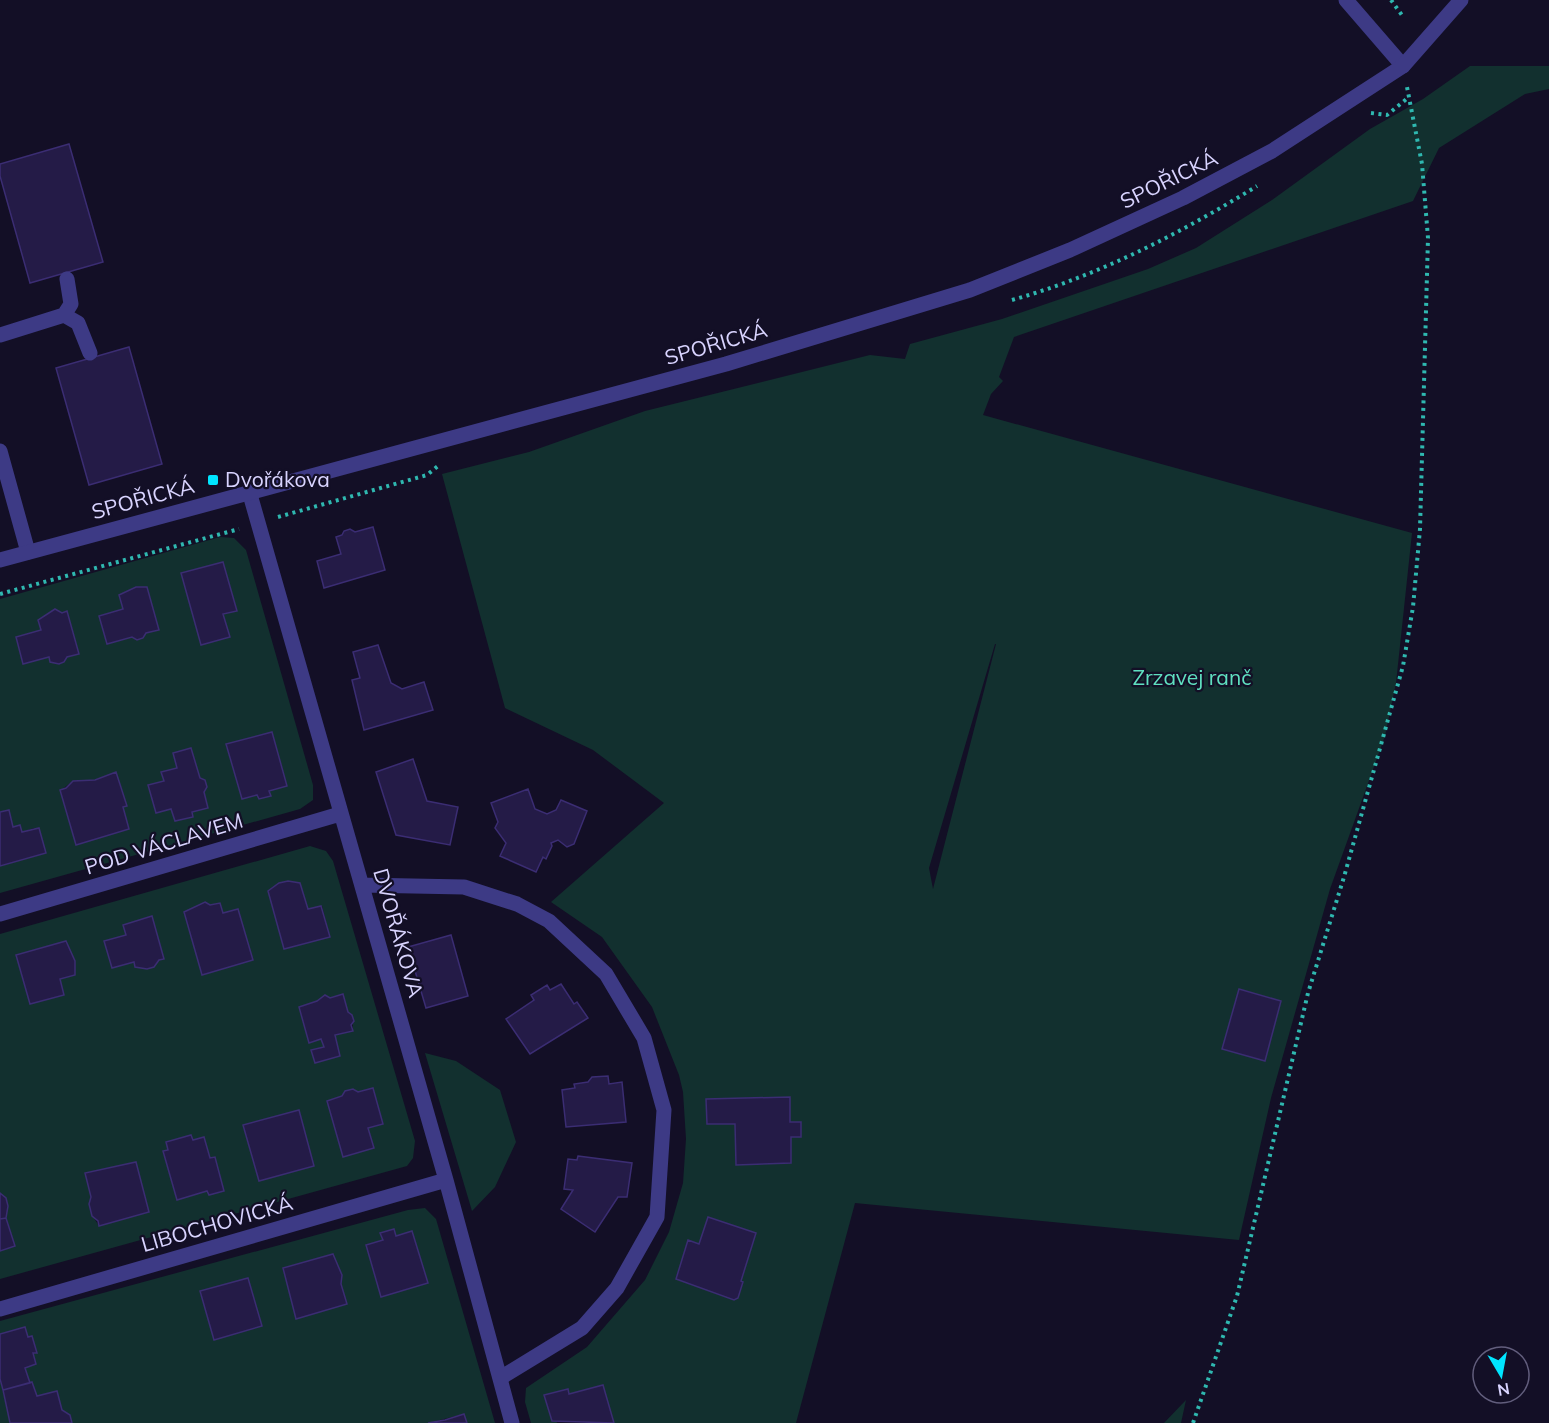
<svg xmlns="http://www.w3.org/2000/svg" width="1549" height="1423" viewBox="0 0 1549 1423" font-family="Mulish,sans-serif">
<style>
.green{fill:#12302f;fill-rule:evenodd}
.building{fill:#241b47;stroke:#3b2d73;stroke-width:1.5}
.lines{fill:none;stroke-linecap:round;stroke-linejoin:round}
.path{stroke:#2fb8b0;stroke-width:4;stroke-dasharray:3 4.5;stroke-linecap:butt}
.service{stroke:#3d3a85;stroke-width:15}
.minor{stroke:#3d3a85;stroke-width:15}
.tertiary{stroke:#3d3a85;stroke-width:15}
.poi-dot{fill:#00e5ff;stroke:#130f26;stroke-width:2}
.labels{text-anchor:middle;stroke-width:4.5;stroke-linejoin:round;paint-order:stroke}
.street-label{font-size:21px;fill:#d9d4ff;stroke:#130f26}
.poi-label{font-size:21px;fill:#d9d4ff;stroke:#130f26;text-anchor:start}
.park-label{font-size:21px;fill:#5fe0c0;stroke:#130f26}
</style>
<rect width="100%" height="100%" fill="#130f26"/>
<path class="green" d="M1470 66H1549V89L1525 94 1439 148 1413 201 1014 337 999 377 1003 381 991 394 983 415 1412 533 1396 683 1385 736 1330 889 1271 1098 1239 1240 855 1203 796 1423H614L602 1385 569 1394 567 1389 544 1395 552 1421 556 1420 557 1423H531L525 1402 526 1388 587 1347 645 1280 669 1232 683 1183 686 1139 683 1092 679 1075 652 1007 602 937 551 902 664 803 593 750 505 708 442 474 529 452 645 411 870 355 905 359 910 344 1002 319 1148 269 1196 248 1272 200 1370 129 1423 99ZM995 644H996L933 889 929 868ZM1239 989 1281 1001 1265 1060 1222 1049ZM790 1097V1122H801V1137H791V1163L736 1165 735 1124H707L706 1099ZM708 1217 756 1233 741 1281 743 1282 738 1298 734 1300 676 1279 688 1241 699 1244Z
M220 537 234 538 246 550 313 785V800L300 809 0 893V866L46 853 34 828 22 832 13 827 9 810 0 812V599ZM223 562 237 610 223 614 230 637 181 573ZM136 587H147L159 630 146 633 142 638 132 637 107 644 99 616 123 609 119 595ZM55 609 62 613 67 611 79 653 67 657 59 664 50 662 49 657 23 664 16 637 41 630 38 620ZM272 732 287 785 269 791 270 796 259 799 257 795 242 799 226 745ZM191 748 200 778 205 780 204 792 208 808 192 812 193 817 175 821 161 772 177 768 174 753ZM116 772 126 805 123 807 129 829 76 844 61 790 73 781 95 780Z
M310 846 326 851 333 861 415 1141 413 1158 407 1166 0 1279V1251L15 1246 5 1213 8 1205 6 1198 0 1193V934ZM288 881 300 883 308 909 322 906 330 937 272 889 279 883ZM205 902 210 905 220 903 223 913 238 909 252 960 202 974 196 909ZM152 917 164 959 159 960 154 967H135L134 962 112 968 105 942 126 935 124 925ZM66 941 75 961V975L60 979 64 995 30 1004 16 955ZM325 995 330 998 343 995 348 1012 352 1015 353 1031 335 1035 340 1056 315 1063 311 1050 324 1047 321 1039 309 1043 299 1007 317 1001ZM373 1088 383 1124 368 1128 374 1147 343 1157 327 1101 342 1096 345 1091 353 1089 358 1092ZM299 1110 314 1166 259 1181 243 1126ZM191 1135 193 1140 204 1137 210 1158 215 1157 224 1191 209 1195 207 1191 177 1200 163 1152 168 1150 166 1142ZM135 1162 149 1212 99 1226 92 1215 89 1205 91 1197 85 1173Z
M425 1053 456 1061 500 1090 516 1142 495 1187 472 1211Z
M425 1208 436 1219 495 1423H467L464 1414 428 1423H72L70 1415 37 1396 32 1382 30 1383 25 1368 36 1364 33 1353 37 1352 32 1336 28 1337 25 1327 0 1334V1321L408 1210ZM394 1229 396 1236 412 1232 428 1283 381 1297 383 1240 380 1233ZM332 1254 342 1275 341 1284 347 1304 297 1318 283 1268ZM248 1278 262 1326 214 1339 200 1292Z
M0 1379 10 1423H0Z
M1186 1400 1181 1423H1164Z"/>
<path class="building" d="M69 144 103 262 30 283 0 176V164Z
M129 347 162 464 89 485 56 368Z
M373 527 385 570 324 588 317 561 341 554 336 537 342 535 344 531 350 529 355 532Z
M223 562 237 611 223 614 230 637 201 645 181 573Z
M136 587H147L159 630 146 633 143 638 137 640 132 637 107 644 99 616 123 609 119 595Z
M55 609 62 613 67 611 79 654 67 657 64 662 59 664 50 662 49 657 23 664 16 637 41 630 38 620Z
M378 645 391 683 402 689 424 682 433 710 364 730 352 680 360 678 353 652Z
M272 732 287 786 269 791 271 796 259 799 257 795 242 799 226 744Z
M191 748 200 778 205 780 207 787 204 792 208 808 192 812 193 817 175 821 171 809 156 813 148 785 164 781 161 772 177 768 173 753Z
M413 759 427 801 458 807 450 845 396 835 376 772Z
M116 772 127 806 123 807 129 829 76 845 60 790 66 788 73 781 95 780Z
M528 789 535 809 547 814 556 810 561 800 587 811 574 844 567 847 558 840 551 843 552 846 546 859 543 857 536 872 500 856 506 843 495 828 498 822 491 803Z
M9 810 13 827 20 825 22 832 39 828 46 853 0 866V812Z
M288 881 300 883 308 909 321 906 330 937 284 949 268 891 279 883Z
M205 902 210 905 220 903 223 913 238 909 253 960 202 975 184 912Z
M152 916 164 959 159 960 154 967 147 969 135 967 134 962 112 968 104 941 126 935 123 925Z
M451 935 468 996 426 1008 408 947Z
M66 941 75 961V975L60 979 64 995 30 1004 16 955Z
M561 984 574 1004 577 1002 588 1018 530 1054 506 1019 534 1000 531 995 547 985 550 990Z
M1239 989 1281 1001 1265 1061 1222 1049Z
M343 994 348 1012 352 1015 354 1021 351 1025 353 1031 335 1035 340 1056 315 1063 311 1050 324 1047 321 1039 309 1043 299 1007 317 1001 325 995 330 998Z
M608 1076 609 1084 622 1082 626 1122 566 1127 562 1090 575 1088 574 1084 588 1082 592 1077Z
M373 1088 383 1124 368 1128 374 1148 343 1157 327 1101 342 1096 345 1091 353 1089 358 1092Z
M790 1097V1122H801V1137H791V1163L736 1165 735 1124H707L706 1099Z
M299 1110 314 1166 259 1181 243 1125Z
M191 1135 193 1140 204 1137 210 1158 215 1157 224 1191 209 1195 207 1191 177 1200 163 1151 168 1150 166 1142Z
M578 1156 632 1163 627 1197H618L595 1232 561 1209 573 1190 564 1189 568 1159 577 1160Z
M136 1162 149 1212 99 1226 98 1221 92 1216 89 1204 91 1197 85 1173Z
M0 1193 6 1198 8 1206 6 1218 0 1219Z
M708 1217 756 1233 741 1281 743 1282 738 1298 734 1300 676 1279 688 1240 699 1244Z
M6 1218 15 1246 0 1251V1219Z
M394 1229 396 1236 412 1231 428 1283 381 1297 366 1245 383 1240 380 1233Z
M333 1254 342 1275 341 1284 347 1304 296 1319 283 1268Z
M248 1278 262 1326 214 1340 200 1291Z
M25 1327 28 1337 32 1336 37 1353H33L36 1364 25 1368 30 1383 3 1390 0 1379V1334Z
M32 1382 37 1396 57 1391 62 1410 70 1415 72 1423H10L3 1390Z
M603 1385 614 1423 552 1421 544 1395 568 1389 569 1394Z
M464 1414 467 1423H428L445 1420Z"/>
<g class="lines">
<path class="path" d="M1391 0 1404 18
M1371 113 1387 115 1409 97
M1012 300C1100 275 1179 234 1257 186
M278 517 427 475 438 466
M0 594 239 529
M1193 1423 1237 1296 1308 993 1344 877 1403 666 1413 607 1420 529 1428 238 1422 164 1407 87"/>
<path class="service" d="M1346 0 1403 66
M64 315 71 304 67 279
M0 335 64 315 78 323 90 353"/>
<path class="minor" d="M0 451 28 552
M249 491 446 1180 512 1423
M362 885 464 887 517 904 549 921 606 974 644 1038 664 1110 657 1217 617 1288 582 1328 502 1377
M0 914 340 814
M0 1309 446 1180"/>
<path class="tertiary" d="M0 560 726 364 970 290 1070 250 1183 198 1272 151 1403 66 1461 0"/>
</g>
<rect class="poi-dot" x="207" y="474" width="12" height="12" rx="3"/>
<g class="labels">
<g class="street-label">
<text transform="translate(1169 180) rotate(-26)" y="7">SPOŘICKÁ</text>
<text transform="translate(716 344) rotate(-16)" y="7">SPOŘICKÁ</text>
<text transform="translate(143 499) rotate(-15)" y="7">SPOŘICKÁ</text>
<text transform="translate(164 844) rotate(-17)" y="7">POD VÁCLAVEM</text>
<text transform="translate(398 933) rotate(74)" y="7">DVOŘÁKOVA</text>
<text transform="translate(217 1224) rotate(-16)" y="7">LIBOCHOVICKÁ</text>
</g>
<g class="poi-label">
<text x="225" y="487">Dvořákova</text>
</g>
<g class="park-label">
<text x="1192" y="685">Zrzavej ranč</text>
</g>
</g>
<g transform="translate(1501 1375) rotate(170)"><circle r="28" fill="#130f26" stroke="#625e7d" stroke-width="1.5"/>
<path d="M0-4.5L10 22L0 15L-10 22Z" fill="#00e5ff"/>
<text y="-9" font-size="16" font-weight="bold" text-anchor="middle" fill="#d9d4ff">N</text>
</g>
</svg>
